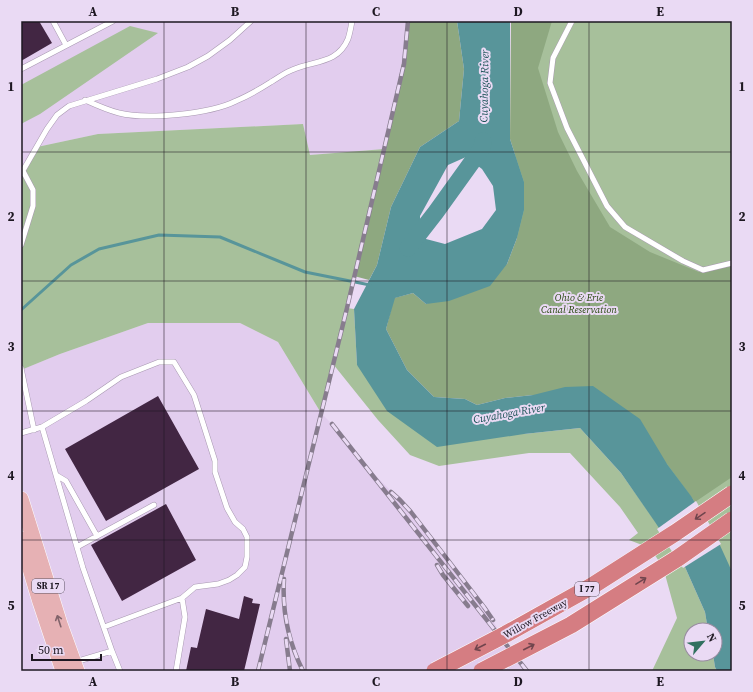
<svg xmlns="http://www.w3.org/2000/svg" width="753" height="692" viewBox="0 0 753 692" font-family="'Source Serif 4',serif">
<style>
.built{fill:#e2cdee}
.green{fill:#a7c09b}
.forest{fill:#8ea880}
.water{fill:#58959a;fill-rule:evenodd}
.pier{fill:#eadaf4}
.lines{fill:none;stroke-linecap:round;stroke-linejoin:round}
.stream{stroke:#58959a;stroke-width:3}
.river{stroke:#58959a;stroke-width:17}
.building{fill:#422643}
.service-casing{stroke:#a898b1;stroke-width:6}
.primary-casing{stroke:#fff;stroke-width:16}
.service{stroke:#fff;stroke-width:5}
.primary{stroke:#e6b1b4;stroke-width:15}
.rail-casing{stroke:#877c8e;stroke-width:4.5}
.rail{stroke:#eadaf4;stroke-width:3;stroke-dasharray:9;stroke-linecap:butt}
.motorway-bridge-casing{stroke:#fff;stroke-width:18;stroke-linecap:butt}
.motorway-bridge{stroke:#d57d82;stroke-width:17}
.oneway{stroke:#70454d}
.oneway2{stroke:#82646b}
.grid{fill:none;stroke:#1e1822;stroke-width:1;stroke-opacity:0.55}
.labels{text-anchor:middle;stroke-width:4;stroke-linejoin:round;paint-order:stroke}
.shield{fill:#eadaf4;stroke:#5b5261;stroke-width:1}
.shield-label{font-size:9px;font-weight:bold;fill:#1e1822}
.park-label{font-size:10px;font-style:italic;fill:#25470c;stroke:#eadaf4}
.street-label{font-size:10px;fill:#1e1822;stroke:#eadaf4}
.water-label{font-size:11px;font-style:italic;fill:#1b5256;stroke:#eadaf4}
.neatline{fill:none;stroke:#1e1822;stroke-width:1.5}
.grid-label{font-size:13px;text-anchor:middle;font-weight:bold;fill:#1e1822}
</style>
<rect width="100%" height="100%" fill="#eadaf4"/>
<path class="built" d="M21 21H407L404 53 395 99 384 149 310 155 303 124 98 134 37 147 21 174Z
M148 323H240L278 342 321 413 333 425 363 463 400 500 411 512 484 607 491 617 508 647 524 671H21V370L60 354Z"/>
<path class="green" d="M511 21H732V582L685 567 705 612 708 630H691V654H713L715 667 717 671H652L677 618 663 567 650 548 629 540 638 533 620 507 570 453H529L439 466 410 455 378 420 333 364 321 413 278 342 240 323H148L60 354 21 370V174L37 147 98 134 303 124 310 155 384 149 347 308 354 309 357 365 524 434 580 428 621 473 655 521 517 238Z
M130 26 158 33 40 114 21 124V85Z"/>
<path class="forest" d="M407 21H457L464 69 459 121 420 147 391 207 377 265 369 280 354 276 395 99 404 53Z
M511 21H552L538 68 558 132 577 171 610 227 650 252 699 272 732 264V477L695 502 667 464 533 395 505 398 477 405 465 399 434 397 407 370 386 329 394 298 413 293 426 304 507 264 517 238 524 210V182L510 139Z"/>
<path class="water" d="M457 21H510V139L524 182V210L517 238 507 264 490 286 449 301 426 304 413 293 395 298 386 329 407 370 434 397 465 399 477 405 505 398 533 395 565 387 593 386 640 419 667 464 691 496 718 541 729 565 732 572V671H717L715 667 713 654H715V630H708L705 612 685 567 655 522 621 473 580 428 524 434 437 447 387 411 357 365 354 309 377 265 391 207 420 147 459 121 464 69ZM466 157 482 169 493 186 496 210 482 229 445 244 426 239 420 228V216L448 165Z"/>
<path class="pier" d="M696 501 721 544 683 568 657 529Z"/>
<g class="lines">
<path class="stream" d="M21 310 71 265 99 249 159 235 220 237 305 272 370 285"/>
<path class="river" d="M408 248 436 212 482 148 483 141"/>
</g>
<path class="building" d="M21 21H39L52 43 21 61Z
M158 396 199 469 106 521 65 449Z
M166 504 196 560 122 601 91 545Z
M244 596 253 599 252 603 260 604 244 671H186L191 647 197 648 206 609 239 619Z"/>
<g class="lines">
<defs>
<path id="service" d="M53 21 66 45
M572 21 553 58 550 83 567 128 607 206 625 227 683 261 703 270 732 263
M21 69 113 21
M85 100C96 105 107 110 119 113 147 120 210 114 236 101 248 96 260 89 271 82 278 78 284 73 292 70 313 60 337 65 348 39 350 33 351 27 352 21
M21 174 47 129 57 115 69 106 157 79 188 67 208 56 230 40 251 21
M21 245 33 206V190L23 171
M21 368 34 430
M42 427 86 401 121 377 159 362H174L194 395 215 461V472L227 508 235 522 243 529 247 537V557L245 567 237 575 229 580 218 584 195 587 182 598
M21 433 42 427 83 568 112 651 75 662
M56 475 66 481 97 536
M77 547 154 505
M104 627 182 598 185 617 176 671
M112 651 120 671"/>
<path id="primary" d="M21 499 60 624 77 671
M21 539 40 602 63 671"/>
</defs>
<use href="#service" class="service-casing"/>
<use href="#primary" class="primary-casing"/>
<use href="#service" class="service"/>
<use href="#primary" class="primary"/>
<defs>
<path id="rail" d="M332 424 527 671
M391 492 400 500 411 512 484 607 493 620
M437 565 443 575 468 606
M284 579C282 610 289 643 303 671
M286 639 290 671
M258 671 347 308 404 64 408 21"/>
</defs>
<use href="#rail" class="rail-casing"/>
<use href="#rail" class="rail"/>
<defs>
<path id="motorway-bridge" d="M435 671 506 634 592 586 675 533 732 494
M482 671 571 625 678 558 732 520"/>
</defs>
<use href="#motorway-bridge" class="motorway-bridge-casing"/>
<use href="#motorway-bridge" class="motorway-bridge"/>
</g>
<defs><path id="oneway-shaft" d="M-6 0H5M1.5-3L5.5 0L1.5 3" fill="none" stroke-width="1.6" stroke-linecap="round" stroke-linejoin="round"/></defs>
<g class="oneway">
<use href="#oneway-shaft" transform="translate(700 516) rotate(146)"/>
<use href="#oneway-shaft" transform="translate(641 581) rotate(-32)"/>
<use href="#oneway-shaft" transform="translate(480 647) rotate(153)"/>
<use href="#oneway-shaft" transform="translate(529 647) rotate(-27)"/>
</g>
<use class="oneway2" href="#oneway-shaft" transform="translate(59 621) rotate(-108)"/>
<path class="grid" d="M164 21V671M306 21V671M447 21V671M589 21V671M21 152H732M21 281H732M21 411H732M21 540H732"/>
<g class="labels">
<g class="shield">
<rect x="32" y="579" width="32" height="14" rx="3"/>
<rect x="575" y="582" width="24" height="14" rx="3"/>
</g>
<g class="shield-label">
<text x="48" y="589">SR 17</text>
<text x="587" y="592">I 77</text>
</g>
<g class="park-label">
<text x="579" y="301">Ohio &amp; Erie<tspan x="579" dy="12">Canal Reservation</tspan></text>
</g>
<g class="street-label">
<text transform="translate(535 618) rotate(-29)" y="4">Willow Freeway</text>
</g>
<g class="water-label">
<text transform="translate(484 86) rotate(-89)" y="4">Cuyahoga River</text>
<text transform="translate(509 413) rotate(-10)" y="4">Cuyahoga River</text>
</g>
</g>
<rect width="753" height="692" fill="none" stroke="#eadaf4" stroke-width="44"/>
<g transform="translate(703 642) rotate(62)"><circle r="19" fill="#eadaf4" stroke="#988ca0"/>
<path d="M0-3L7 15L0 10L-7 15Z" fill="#30705f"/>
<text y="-6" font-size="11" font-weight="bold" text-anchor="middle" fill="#1e1822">N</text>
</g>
<path d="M32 654v6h69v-6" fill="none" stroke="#1e1822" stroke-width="2"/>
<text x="38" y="654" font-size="12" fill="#1e1822" stroke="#eadaf4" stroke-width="3" paint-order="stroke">50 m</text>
<rect x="22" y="22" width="709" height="648" class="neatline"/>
<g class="grid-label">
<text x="93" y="16">A</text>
<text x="235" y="16">B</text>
<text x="376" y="16">C</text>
<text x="518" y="16">D</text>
<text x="660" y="16">E</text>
<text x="11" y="91">1</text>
<text x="742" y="91">1</text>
<text x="11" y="221">2</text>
<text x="742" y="221">2</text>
<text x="11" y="351">3</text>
<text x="742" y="351">3</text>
<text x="11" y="480">4</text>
<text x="742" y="480">4</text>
<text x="11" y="610">5</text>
<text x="742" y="610">5</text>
<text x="93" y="686">A</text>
<text x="235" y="686">B</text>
<text x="376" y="686">C</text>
<text x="518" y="686">D</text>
<text x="660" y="686">E</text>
</g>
</svg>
